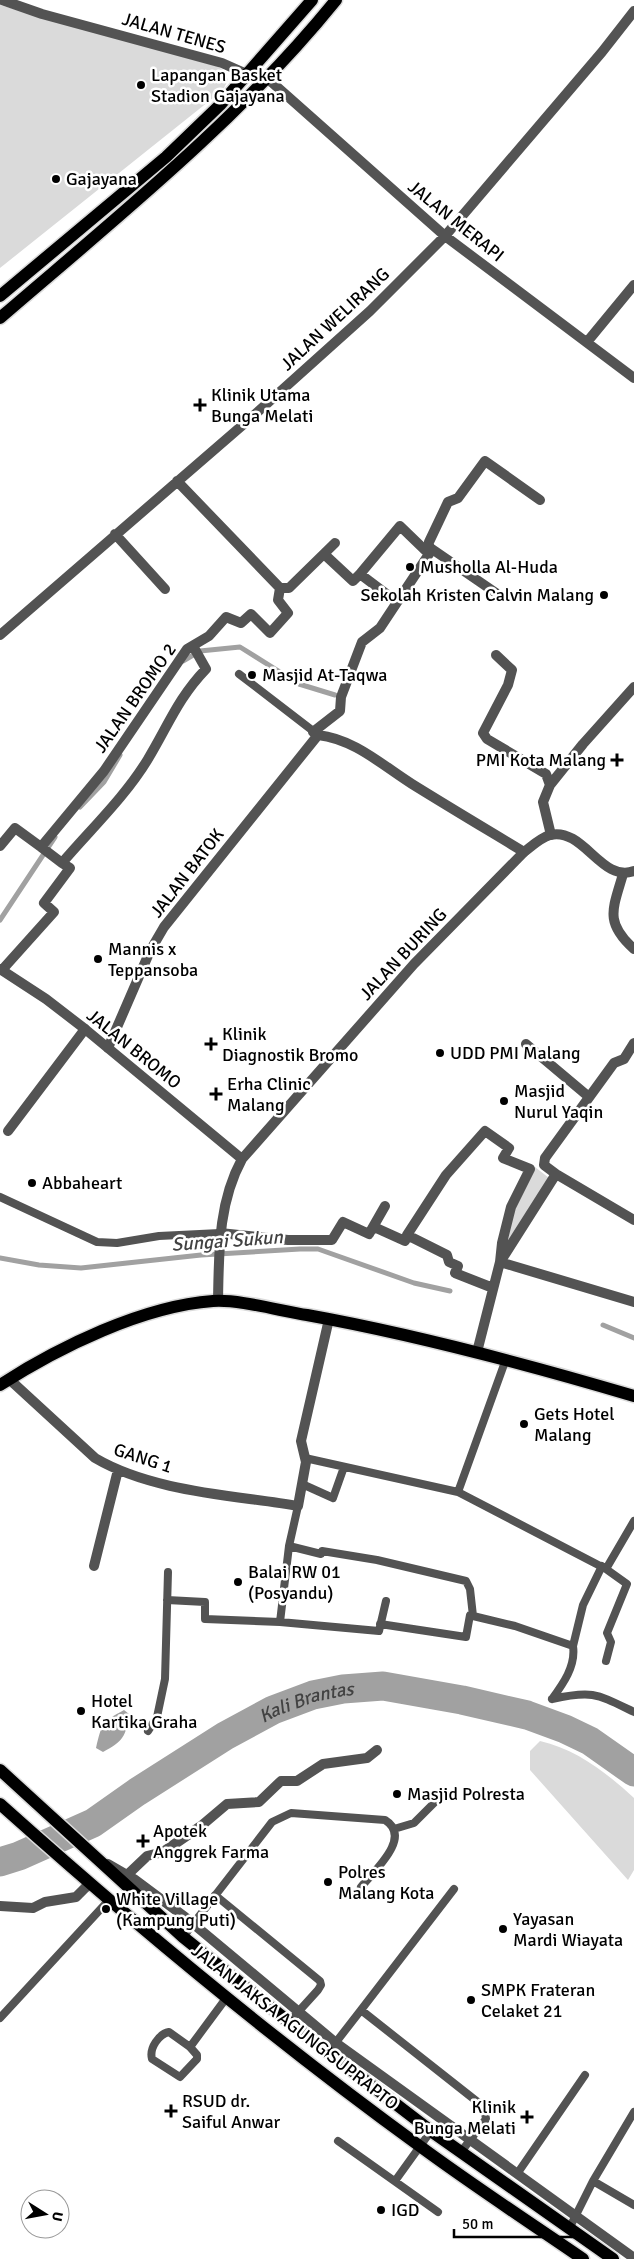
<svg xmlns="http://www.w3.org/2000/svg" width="634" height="2259" viewBox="0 0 634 2259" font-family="Signika,sans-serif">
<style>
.green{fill:#dadada}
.water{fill:#a1a1a1}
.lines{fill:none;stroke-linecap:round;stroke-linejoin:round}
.stream{stroke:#a1a1a1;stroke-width:5}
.river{stroke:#a1a1a1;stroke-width:29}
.primary-casing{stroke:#dbdbdb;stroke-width:15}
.service{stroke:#535353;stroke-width:8}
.minor{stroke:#535353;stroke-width:10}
.tertiary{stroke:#535353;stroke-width:10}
.primary{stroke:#000;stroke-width:12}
.poi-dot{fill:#000;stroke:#fff;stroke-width:2}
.labels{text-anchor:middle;stroke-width:5;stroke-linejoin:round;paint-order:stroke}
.street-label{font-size:18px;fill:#000;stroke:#fff}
.poi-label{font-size:18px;fill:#000;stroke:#fff;text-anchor:start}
.water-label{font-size:19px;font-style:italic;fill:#424242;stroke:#fff}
</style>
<rect width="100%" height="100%" fill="#fff"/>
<path class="green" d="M0 5 216 66 224 70 228 80 223 90 0 268Z
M535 1167 549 1178 507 1246 512 1209Z
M540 1741C576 1749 607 1773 634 1798V1870L628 1880 530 1770V1751Z"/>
<path class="water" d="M124 1710 129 1714C126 1737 123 1741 103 1752L96 1748C102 1723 102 1722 124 1710Z
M20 1846 37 1859 0 1868V1853Z"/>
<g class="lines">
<path class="stream" d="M183 661 200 651 240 647 299 684 335 695
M80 807 104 782 120 755
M0 920 55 837
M0 1258 39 1265 81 1268 201 1255 300 1249H318L414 1283 450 1291
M603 1325 634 1338"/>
<path class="river" id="s1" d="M0 1862 19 1856 93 1823 137 1792 225 1736 273 1710 313 1695 343 1689 383 1686 462 1700 527 1715 565 1729 590 1741 634 1772"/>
<defs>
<path id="primary" d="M0 296 166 157 220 105 312 0
M0 318C116 218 239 120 336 0
M0 1385C59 1347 143 1306 213 1301 238 1299 281 1311 307 1315 418 1335 526 1364 634 1396
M0 1770 183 1937 289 2022 431 2131 613 2259
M0 1804C135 1925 275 2041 421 2147 474 2186 529 2222 583 2259"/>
</defs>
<use href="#primary" class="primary-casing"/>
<path class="service" d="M239 674 317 734
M0 1197 97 1242 117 1243 159 1236 220 1233
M305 1458 458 1492 606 1569 627 1584 607 1633 611 1642 606 1661
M302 1484 333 1498 344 1467
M458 1492 506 1359
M289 1546 321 1554 322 1551 377 1560 466 1581 470 1589 473 1616 470 1615 466 1637 380 1624
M606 1569 634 1521
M167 1600 205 1602V1619L280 1622 289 1546 298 1506
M473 1616 515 1626 573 1646C576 1666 563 1684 552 1699
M280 1622 379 1631 386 1601
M573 1646 583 1605 602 1566
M552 1699C593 1690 597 1694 634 1712
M148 1731 157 1717 165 1679 168 1572
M394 1829 414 1823 438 1799
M215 1895 320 1981 321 1985 318 1990 289 2022
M183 1937 272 1822 291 1813 385 1820C413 1837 374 1871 361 1887
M361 2010 454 1889
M0 2018 109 1900
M169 2032 190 2047 197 2055V2059L180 2077 152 2059C149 2048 159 2034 169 2032Z
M333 2046 361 2010 484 2107 486 2119 461 2152
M190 2047 227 1997
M338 2141 438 2212
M517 2174 585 2075
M395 2181 431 2131
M593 2181 634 2112
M570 2227 593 2181 634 2205"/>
<path class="minor" d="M2 0 42 14 222 63 249 75
M267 78 445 236 634 378
M587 342 634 285
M177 481 280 588H289L335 543
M115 534 165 589
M429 547 496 593
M324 554 353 581 360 574 397 602
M360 574 400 526 429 554
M0 635 252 417 370 311 445 236 602 52 634 11
M496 655 512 670 508 685 483 733 487 739 546 774 550 785 543 802 551 835
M313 732 340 711 341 697 362 642 380 628 429 554V542L448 502 458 498 485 461 540 500
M550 785 583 744 634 687
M0 846 15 828 41 847 104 771 187 649 209 636 226 617 241 623 251 614 270 633 288 613 278 600 280 588
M41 847 62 863C91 829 125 797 148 759 168 726 178 698 206 669L193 646
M623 874C613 909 604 922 634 949
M2 970 54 912 44 903 70 868 62 863
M634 1043 624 1059 614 1063 545 1158 544 1165 556 1174 634 1220
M526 1044 589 1097
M108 1048 150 951 164 927 318 735C354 739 382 765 412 784 449 807 486 829 524 852
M8 1131 85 1029
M374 1227 405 1241 407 1235 447 1255 449 1262 458 1266 455 1273 493 1288
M220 1233 288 1240H332L343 1222 369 1234 385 1206
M407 1235 446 1175 485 1131 509 1148 503 1158 530 1169 511 1207 502 1243 500 1262 477 1352
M502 1259 556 1174
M500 1262 634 1302
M9 1379 95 1458C153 1492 233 1495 298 1506L306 1462 301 1441 329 1319
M94 1566 118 1470
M108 1864 134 1879 185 1917 336 2043 634 2258
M127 1875 147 1856 163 1852 201 1826 227 1804 259 1802 281 1781H297L323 1764 367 1758 377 1750
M0 1906 33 1908 45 1902 76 1897 89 1884"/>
<path class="tertiary" d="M0 969 46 999 85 1029 242 1159
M218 1301C219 1252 218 1203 242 1159L414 964 524 852C532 846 540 838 550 835 584 827 601 883 634 871"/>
<use href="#primary" class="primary"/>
</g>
<g class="poi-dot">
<circle cx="141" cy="85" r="5"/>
<circle cx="56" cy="179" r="5"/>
<path d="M197.5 397.5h5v5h5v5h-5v5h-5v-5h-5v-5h5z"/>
<circle cx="410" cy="567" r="5"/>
<circle cx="604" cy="595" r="5"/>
<circle cx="252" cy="675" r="5"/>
<path d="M614.5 752.5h5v5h5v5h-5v5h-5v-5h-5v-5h5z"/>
<circle cx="98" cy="959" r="5"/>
<path d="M208.5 1036.5h5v5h5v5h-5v5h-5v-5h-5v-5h5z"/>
<circle cx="440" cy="1053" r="5"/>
<path d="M213.5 1086.5h5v5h5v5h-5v5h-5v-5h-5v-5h5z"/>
<circle cx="504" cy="1101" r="5"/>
<circle cx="32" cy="1183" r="5"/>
<circle cx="524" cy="1424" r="5"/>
<circle cx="238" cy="1582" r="5"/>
<circle cx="81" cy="1711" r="5"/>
<circle cx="397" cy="1794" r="5"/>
<path d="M140.5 1833.5h5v5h5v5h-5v5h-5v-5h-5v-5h5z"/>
<circle cx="328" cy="1882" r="5"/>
<circle cx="106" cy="1909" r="5"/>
<circle cx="503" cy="1929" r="5"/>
<circle cx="471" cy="2000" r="5"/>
<path d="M168.5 2103.5h5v5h5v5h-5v5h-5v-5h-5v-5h5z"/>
<path d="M524.5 2109.5h5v5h5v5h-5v5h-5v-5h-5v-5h5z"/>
<circle cx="381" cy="2210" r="5"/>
</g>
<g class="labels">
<g class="street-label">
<text transform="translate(174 33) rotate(16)" y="6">JALAN TENES</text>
<text transform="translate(456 221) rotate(39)" y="6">JALAN MERAPI</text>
<text transform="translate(335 319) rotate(-43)" y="6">JALAN WELIRANG</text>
<text transform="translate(135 698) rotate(-55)" y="6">JALAN BROMO 2</text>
<text transform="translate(187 873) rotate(-52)" y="6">JALAN BATOK</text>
<text transform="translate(403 954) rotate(-47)" y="6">JALAN BURING</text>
<text transform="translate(134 1049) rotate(39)" y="6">JALAN BROMO</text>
<text transform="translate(143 1458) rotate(18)" y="6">GANG 1</text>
<text transform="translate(295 2027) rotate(38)" y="6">JALAN JAKSA AGUNG SUPRAPTO</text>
</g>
<g class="poi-label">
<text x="151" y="81">Lapangan Basket<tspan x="151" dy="21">Stadion Gajayana</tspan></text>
<text x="66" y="185">Gajayana</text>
<text x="211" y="401">Klinik Utama<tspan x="211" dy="21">Bunga Melati</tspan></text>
<text x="420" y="573">Musholla Al-Huda</text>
<text x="594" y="601" text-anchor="end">Sekolah Kristen Calvin Malang</text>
<text x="262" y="681">Masjid At-Taqwa</text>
<text x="606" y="766" text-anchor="end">PMI Kota Malang</text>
<text x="108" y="955">Mannis x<tspan x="108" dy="21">Teppansoba</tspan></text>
<text x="222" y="1040">Klinik<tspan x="222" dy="21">Diagnostik Bromo</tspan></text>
<text x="450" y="1059">UDD PMI Malang</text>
<text x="227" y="1090">Erha Clinic<tspan x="227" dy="21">Malang</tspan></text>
<text x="514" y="1097">Masjid<tspan x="514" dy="21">Nurul Yaqin</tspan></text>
<text x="42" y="1189">Abbaheart</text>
<text x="534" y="1420">Gets Hotel<tspan x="534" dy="21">Malang</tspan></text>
<text x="248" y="1578">Balai RW 01<tspan x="248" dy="21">(Posyandu)</tspan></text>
<text x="91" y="1707">Hotel<tspan x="91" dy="21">Kartika Graha</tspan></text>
<text x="407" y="1800">Masjid Polresta</text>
<text x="153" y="1837">Apotek<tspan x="153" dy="21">Anggrek Farma</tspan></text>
<text x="338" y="1878">Polres<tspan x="338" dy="21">Malang Kota</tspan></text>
<text x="116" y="1905">White Village<tspan x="116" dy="21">(Kampung Puti)</tspan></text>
<text x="513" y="1925">Yayasan<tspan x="513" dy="21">Mardi Wiayata</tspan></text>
<text x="481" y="1996">SMPK Frateran<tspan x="481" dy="21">Celaket 21</tspan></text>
<text x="182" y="2107">RSUD dr.<tspan x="182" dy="21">Saiful Anwar</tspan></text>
<text x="516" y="2113" text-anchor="end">Klinik<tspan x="516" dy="21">Bunga Melati</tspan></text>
<text x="391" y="2216">IGD</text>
</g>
<g class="water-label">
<text transform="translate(227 1240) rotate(-4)" y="7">Sungai Sukun</text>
<text dy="7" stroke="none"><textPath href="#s1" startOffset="348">Kali Brantas</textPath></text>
</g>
</g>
<g transform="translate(45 2214) rotate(101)"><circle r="24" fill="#ffffff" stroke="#999999"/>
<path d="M0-4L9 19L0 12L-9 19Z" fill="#000000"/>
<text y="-8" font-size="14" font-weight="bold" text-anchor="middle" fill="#000000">U</text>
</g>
<path d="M454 2229v8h121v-8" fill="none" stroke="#000000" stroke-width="2.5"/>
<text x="462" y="2229" font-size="15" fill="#000000" stroke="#ffffff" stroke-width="4" paint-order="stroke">50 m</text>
</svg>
